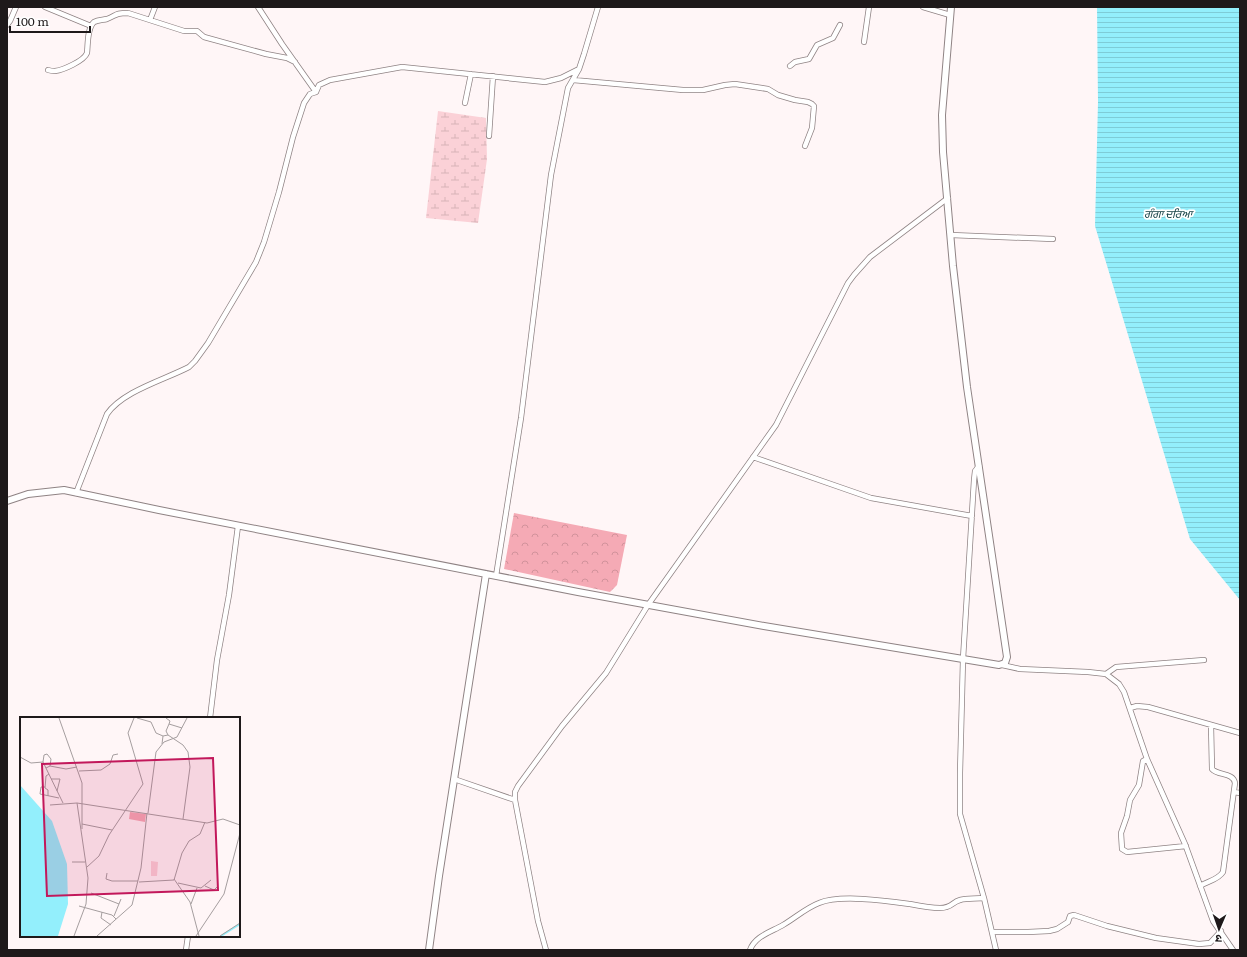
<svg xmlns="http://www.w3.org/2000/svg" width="1247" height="957" viewBox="0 0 1247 957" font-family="Literata,'Noto Sans Devanagari','Noto Sans Gurmukhi',serif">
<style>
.forest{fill:url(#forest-crowns)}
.wetland{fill:url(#wetland-marsh)}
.water{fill:url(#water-rules)}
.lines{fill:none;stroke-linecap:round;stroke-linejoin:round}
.street-casing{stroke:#8f8384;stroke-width:6}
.secondary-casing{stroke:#8f8384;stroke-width:8}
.street{stroke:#fff;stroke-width:4.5}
.secondary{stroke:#fff;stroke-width:6}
.labels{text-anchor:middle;stroke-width:3.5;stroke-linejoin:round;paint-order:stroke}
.water-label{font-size:11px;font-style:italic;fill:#144045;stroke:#fff}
.inset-river{fill:none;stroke:#93effc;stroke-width:2}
.inset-road{fill:none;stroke:#a59e9f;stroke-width:1}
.view{fill:#c2185b;fill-opacity:0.15;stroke:#c2185b;stroke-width:2}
.inset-edge{fill:none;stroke:#1e191a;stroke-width:2}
</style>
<defs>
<pattern id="forest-crowns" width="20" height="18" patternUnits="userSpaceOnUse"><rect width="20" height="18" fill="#f5aab5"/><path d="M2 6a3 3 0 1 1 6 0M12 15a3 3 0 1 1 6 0" fill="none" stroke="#d2929b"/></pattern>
<pattern id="wetland-marsh" width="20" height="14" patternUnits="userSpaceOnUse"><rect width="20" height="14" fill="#fbd1d7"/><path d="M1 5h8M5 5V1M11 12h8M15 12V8" fill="none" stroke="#d7b3b8"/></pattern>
<pattern id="water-rules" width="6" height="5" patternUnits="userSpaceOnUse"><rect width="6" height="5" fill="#93effc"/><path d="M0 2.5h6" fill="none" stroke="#7eccd7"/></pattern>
</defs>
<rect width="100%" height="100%" fill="#fff6f7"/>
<path class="forest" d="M514 513 627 535 617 585 610 592 504 569Z"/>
<path class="wetland" d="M438 111 486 118 487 159 478 223 426 218Z"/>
<path class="water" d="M1097 7H1240V600L1190 539 1095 226 1098 102Z"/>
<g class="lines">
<defs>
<path id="street" d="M45 7 91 26
M258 7 282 44 316 92
M923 7 950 15
M150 20 155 7
M7 25 10 21 16 7
M864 42 869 7
M790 66 795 62 809 59 817 45 833 38 840 25
M48 70C51 71 53 71 55 71 63 70 84 61 87 53 88 45 87 28 94 22 98 20 103 20 107 19 117 15 115 13 128 13L184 31H197L204 37 266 54 287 58 295 62
M573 80 683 90H703L725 85 735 84 768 89 778 95 795 100 808 102 812 104 814 106 812 128 805 146
M465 103 471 74
M489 136 493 76
M951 235 1053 239
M753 457 871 498 972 516
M979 466 975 471 974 480 963 659 960 773V814L984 898 996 950
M76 493 107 414C123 391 164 380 189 367L195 361 208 343 256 262 264 242 279 192 293 137 304 103 310 94 316 92 319 85 330 80 402 67 545 82 561 78 579 69
M496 576 521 418 551 175 568 88 579 69 584 54 598 7
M1002 665 1020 669 1088 672 1106 674 1116 667 1204 660
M1106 674 1119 684 1124 692 1147 759 1185 844 1213 921 1233 950
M1130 708 1137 706 1148 707 1240 733
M210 718 217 660 229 595 238 526
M1147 759 1143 761 1139 785 1130 800 1127 816 1121 833 1122 849 1127 852 1186 846
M454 779 515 800
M1234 792 1240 793
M1200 886C1208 881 1218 880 1223 872L1235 783C1233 772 1218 776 1212 769L1211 725
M992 932H1028L1049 931 1057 929 1068 922 1070 916 1074 915 1107 926 1156 938 1199 944 1210 943 1221 931
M186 950 188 936
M546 950 538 921 515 800V792L518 786 562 726 606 673 648 605 776 425 848 283 854 275 870 257 948 198
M750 950C755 936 771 932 783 925 795 918 806 908 819 903 840 894 888 901 910 904 920 906 930 908 940 908 952 908 952 902 960 900 967 898 976 899 984 898"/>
<path id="secondary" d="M7 501 28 494 64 490 159 510 578 592 764 626 999 665 1005 663 1007 657 967 387 953 266 943 152 942 115 951 7
M429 950 439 876 486 574"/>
</defs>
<use href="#street" class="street-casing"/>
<use href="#secondary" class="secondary-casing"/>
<use href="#street" class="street"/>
<use href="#secondary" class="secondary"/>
</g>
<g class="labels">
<g class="water-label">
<text x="1168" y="218">ਗੰਗਾ ਦਰਿਆ</text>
</g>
</g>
<g transform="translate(20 717)">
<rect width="220" height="220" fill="#fff6f7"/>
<path d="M110 95 126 97 125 105 109 102Z" fill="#f5aab5"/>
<path d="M131 144 138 145 137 159H131Z" fill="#fbd1d7"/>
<path d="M0 68 32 104 47 147 48 187 38 219H0Z" fill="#93effc"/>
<path class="inset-river" d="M201 219 220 207"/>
<path class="inset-road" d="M39 1 62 66V112M117 1 131 5 136 16 143 19M146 1 150 4 149 7 162 11M148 18 146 14 149 7M142 27 143 19 148 18 163 28 168 35 170 50 163 102M0 40 11 46 23 45 43 86M23 45 24 38 27 37 31 42 30 49M26 51 30 49 46 52 57 50M59 54 81 53 90 47 93 38 98 37M31 62H40L37 74M25 70H21L20 77 39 81M28 79V73L25 71 26 59 29 57M30 88 57 86M128 96 136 35 144 25 157 20 167 1M62 107 92 113M52 145H65M67 150 79 139 89 118 123 67 108 16 114 1M87 156 86 162 92 164H118M154 162 170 185 179 219M119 165 154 163 162 136 169 124 180 117 185 105M158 166 181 171 191 163M185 169 194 173 198 169M71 176 99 187M171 187 177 171M59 189 92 198 96 202M82 195 81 201 91 208M94 199 101 182M54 219 66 187 68 161 57 86 187 106 203 102 220 108M77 219 112 188 121 151 127 96M176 219 204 177 220 116M200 219 220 206"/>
<path class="view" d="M193 41 198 173 27 179 22 47Z"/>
<rect width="220" height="220" class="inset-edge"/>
</g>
<rect width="1247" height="957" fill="none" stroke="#1e191a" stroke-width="16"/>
<g transform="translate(1219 929) rotate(182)" stroke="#ffffff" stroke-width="3" paint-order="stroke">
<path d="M0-3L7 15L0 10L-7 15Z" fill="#1e191a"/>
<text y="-6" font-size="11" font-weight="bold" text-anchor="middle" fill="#1e191a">उ</text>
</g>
<path d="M10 26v6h80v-6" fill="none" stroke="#1e191a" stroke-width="2"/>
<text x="16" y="26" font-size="12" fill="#1e191a" stroke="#ffffff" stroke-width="3" paint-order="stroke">100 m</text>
</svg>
